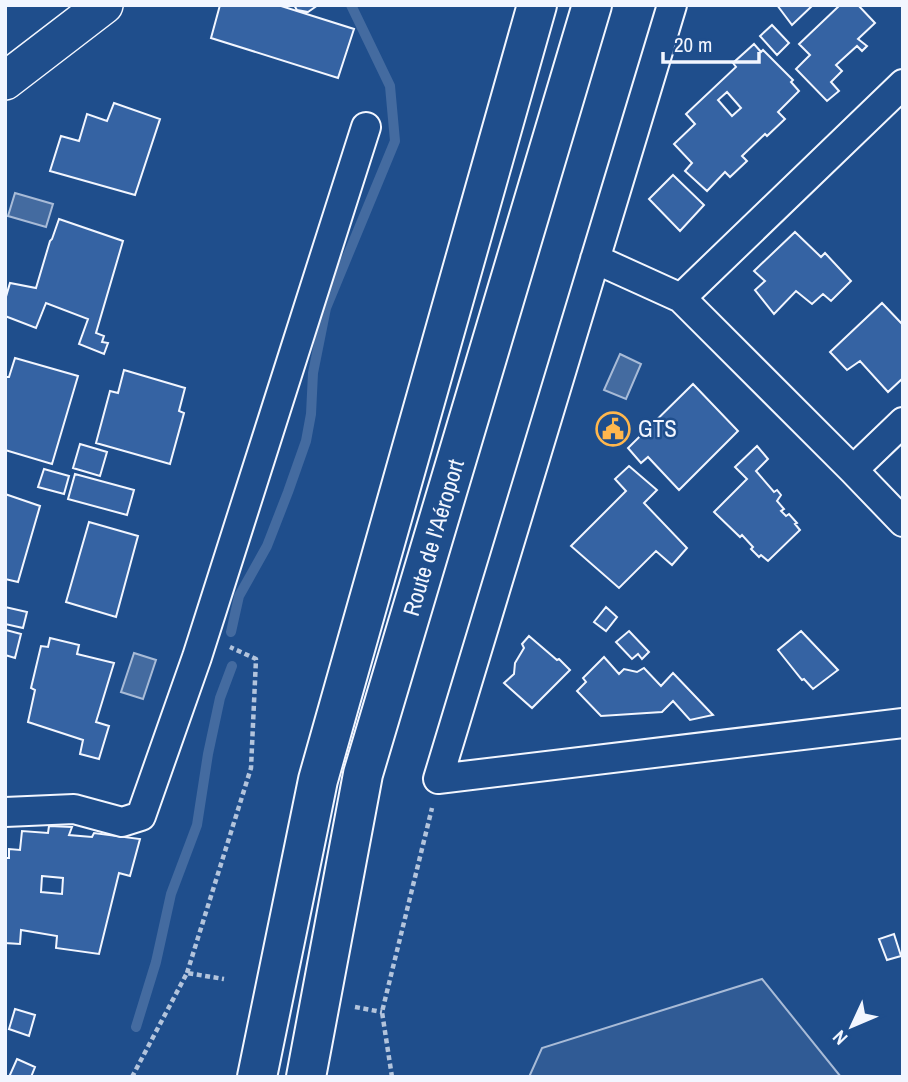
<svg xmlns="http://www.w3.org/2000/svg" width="908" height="1082" viewBox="0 0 908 1082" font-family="'Archivo Narrow',sans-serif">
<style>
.built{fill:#305b95;stroke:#a8bbd7;stroke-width:2}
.water{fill:#446ba0;stroke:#a8bbd7;stroke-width:2}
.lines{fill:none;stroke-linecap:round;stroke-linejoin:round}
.stream{stroke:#446ba0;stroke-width:10}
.building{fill:#3563a3;stroke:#f2f6ff;stroke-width:2;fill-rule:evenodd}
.minor-casing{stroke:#f2f6ff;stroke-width:32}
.tertiary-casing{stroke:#f2f6ff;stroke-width:40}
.trunk-casing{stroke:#f2f6ff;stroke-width:42}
.path{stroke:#b3c4dc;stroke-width:4.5;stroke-dasharray:5 3.5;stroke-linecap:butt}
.minor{stroke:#1f4e8c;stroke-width:28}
.tertiary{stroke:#1f4e8c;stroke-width:37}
.trunk{stroke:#1f4e8c;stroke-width:38}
.labels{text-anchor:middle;stroke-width:5;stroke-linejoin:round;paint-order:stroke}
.poi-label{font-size:23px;fill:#f2f6ff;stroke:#1f4e8c;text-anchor:start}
.street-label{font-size:23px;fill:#f2f6ff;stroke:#1f4e8c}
</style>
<rect width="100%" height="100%" fill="#1f4e8c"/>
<path class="built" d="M762 979 841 1077H529L542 1048Z"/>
<path class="water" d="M15 193 53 204 46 227 8 216Z
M620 354 641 364 626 399 604 390Z
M134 653 156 660 143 699 121 692Z"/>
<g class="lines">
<path class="stream" d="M231 632 239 596 267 546 288 492 306 441 311 414 313 373 326 308 395 141 390 86 351 5
M136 1027 156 962 171 894 197 825 208 754 220 698 232 666"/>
</g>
<path class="building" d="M220 5H278L354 29 338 78 211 38Z
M294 5H318L308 12 297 10Z
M777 5H813L792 25Z
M840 5H858L875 23 858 39 867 46 862 51 857 46 836 65 842 71 831 82 839 91 827 101 796 69 810 55 799 44Z
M772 25 789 43 777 55 760 36Z
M754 44 761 52 763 50 793 80 791 82 799 91 778 112 785 119 767 136 765 134 742 156 747 161 730 177 725 172 707 191 685 171 692 163 674 144 695 124 686 114 736 67 733 63ZM727 92 741 108 732 116 718 100Z
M114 103 160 119 135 195 50 171 61 136 79 141 87 114 107 121Z
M673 175 704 205 680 231 649 199Z
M59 219 123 241 96 333 104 336 102 342 108 343 104 354 79 344 88 319 46 303 36 328 5 316V300L10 283 36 288 50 241 52 239Z
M795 232 821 257 825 253 851 281 831 301 823 294 812 304 796 291 774 314 755 290 765 281 754 271Z
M882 303 903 325V378L888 392 860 361 847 370 830 352Z
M15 358 78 376 52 464 5 450V377H9Z
M124 370 185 388 179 411 184 413 170 464 96 443 110 391 118 393Z
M693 384 738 431 679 490 648 457 641 463 628 448Z
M80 444 107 452 100 476 73 468Z
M757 446 768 459 756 471 774 492 777 490 781 495 777 501 784 509 781 511 786 516 789 514 797 523 795 524 800 530 768 561 761 555 759 557 751 549 753 547 742 535 740 537 714 512 747 479 735 467Z
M629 466 657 490 644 503 687 548 672 565 656 551 619 588 571 546 626 491 615 479Z
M44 469 69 476 64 494 38 487Z
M75 474 134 490 127 515 68 499Z
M5 494 40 506 18 582 5 579Z
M89 522 138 536 116 617 66 602Z
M5 607 27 612 23 628 5 624Z
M606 607 617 617 606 631 594 622Z
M6 630 21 634 15 658 5 655Z
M629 631 649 652 642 659 638 654 632 659 616 642Z
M801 631 838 670 813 689 804 679 802 680 778 650Z
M529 636 557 660 559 659 570 670 532 708 504 683 514 674 515 663 524 648 522 644Z
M50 638 79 645 77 654 114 663 96 722 109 726 99 759 80 754 83 740 28 722 35 690 31 688 41 646 48 647Z
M604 657 619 674 624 669 637 672 644 668 661 686 673 673 713 715 690 720 673 701 662 712 601 716 577 691 586 682 583 678Z
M49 826 72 827 69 835 92 837 94 833 140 839 130 876 119 873 99 954 56 948 57 936 21 930 20 944 5 943V858H9V849L20 850 22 831 48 833ZM42 876 63 878 62 894 41 892Z
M894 934 901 956 887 960 879 939Z
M15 1009 35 1015 29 1036 9 1029Z
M17 1059 35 1067 31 1077H9Z"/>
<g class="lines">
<defs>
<path id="minor" d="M672 5 438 779 903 723
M595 259 681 298 853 470 903 522
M681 298 903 84
M853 470 903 422
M5 812 74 809 122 822 141 816 197 657 366 127"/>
<path id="tertiary" d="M5 81 104 5"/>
<g id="trunk">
<path d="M257 1077 318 780 537 5"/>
<path id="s1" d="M306 1077 363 774 592 5"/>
</g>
</defs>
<use href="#minor" class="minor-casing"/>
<use href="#tertiary" class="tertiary-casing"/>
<use href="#trunk" class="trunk-casing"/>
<path class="path" d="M187 973 251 768 256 659 230 647
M355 1007 382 1012
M132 1077 187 973 224 979
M392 1077 382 1012 432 808"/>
<use href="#minor" class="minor"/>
<use href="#tertiary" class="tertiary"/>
<use href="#trunk" class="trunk"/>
</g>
<defs>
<symbol id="civic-ring" viewBox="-11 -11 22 22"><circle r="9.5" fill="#1f4e8c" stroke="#ffb74d" stroke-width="1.5"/><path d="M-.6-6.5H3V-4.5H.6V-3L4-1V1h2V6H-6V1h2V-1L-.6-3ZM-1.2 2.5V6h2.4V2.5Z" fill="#ffb74d"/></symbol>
</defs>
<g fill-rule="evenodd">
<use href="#civic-ring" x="594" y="410" width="38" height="38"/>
</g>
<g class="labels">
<g class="poi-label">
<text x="638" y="437">GTS</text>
</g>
<g class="street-label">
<text dy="8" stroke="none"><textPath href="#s1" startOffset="555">Route de l'Aéroport</textPath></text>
</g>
</g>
<rect width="908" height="1082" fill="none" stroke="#f2f6ff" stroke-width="14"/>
<g transform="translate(852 1026) rotate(226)" stroke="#1f4e8c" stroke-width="5" paint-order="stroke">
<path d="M0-5L12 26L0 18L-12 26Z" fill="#f2f6ff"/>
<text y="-10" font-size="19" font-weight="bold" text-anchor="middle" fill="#f2f6ff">N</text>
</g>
<path d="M663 52v10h96v-10" fill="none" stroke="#f2f6ff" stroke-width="3.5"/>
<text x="674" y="52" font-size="21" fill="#f2f6ff" stroke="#1f4e8c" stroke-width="5" paint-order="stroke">20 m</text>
</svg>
